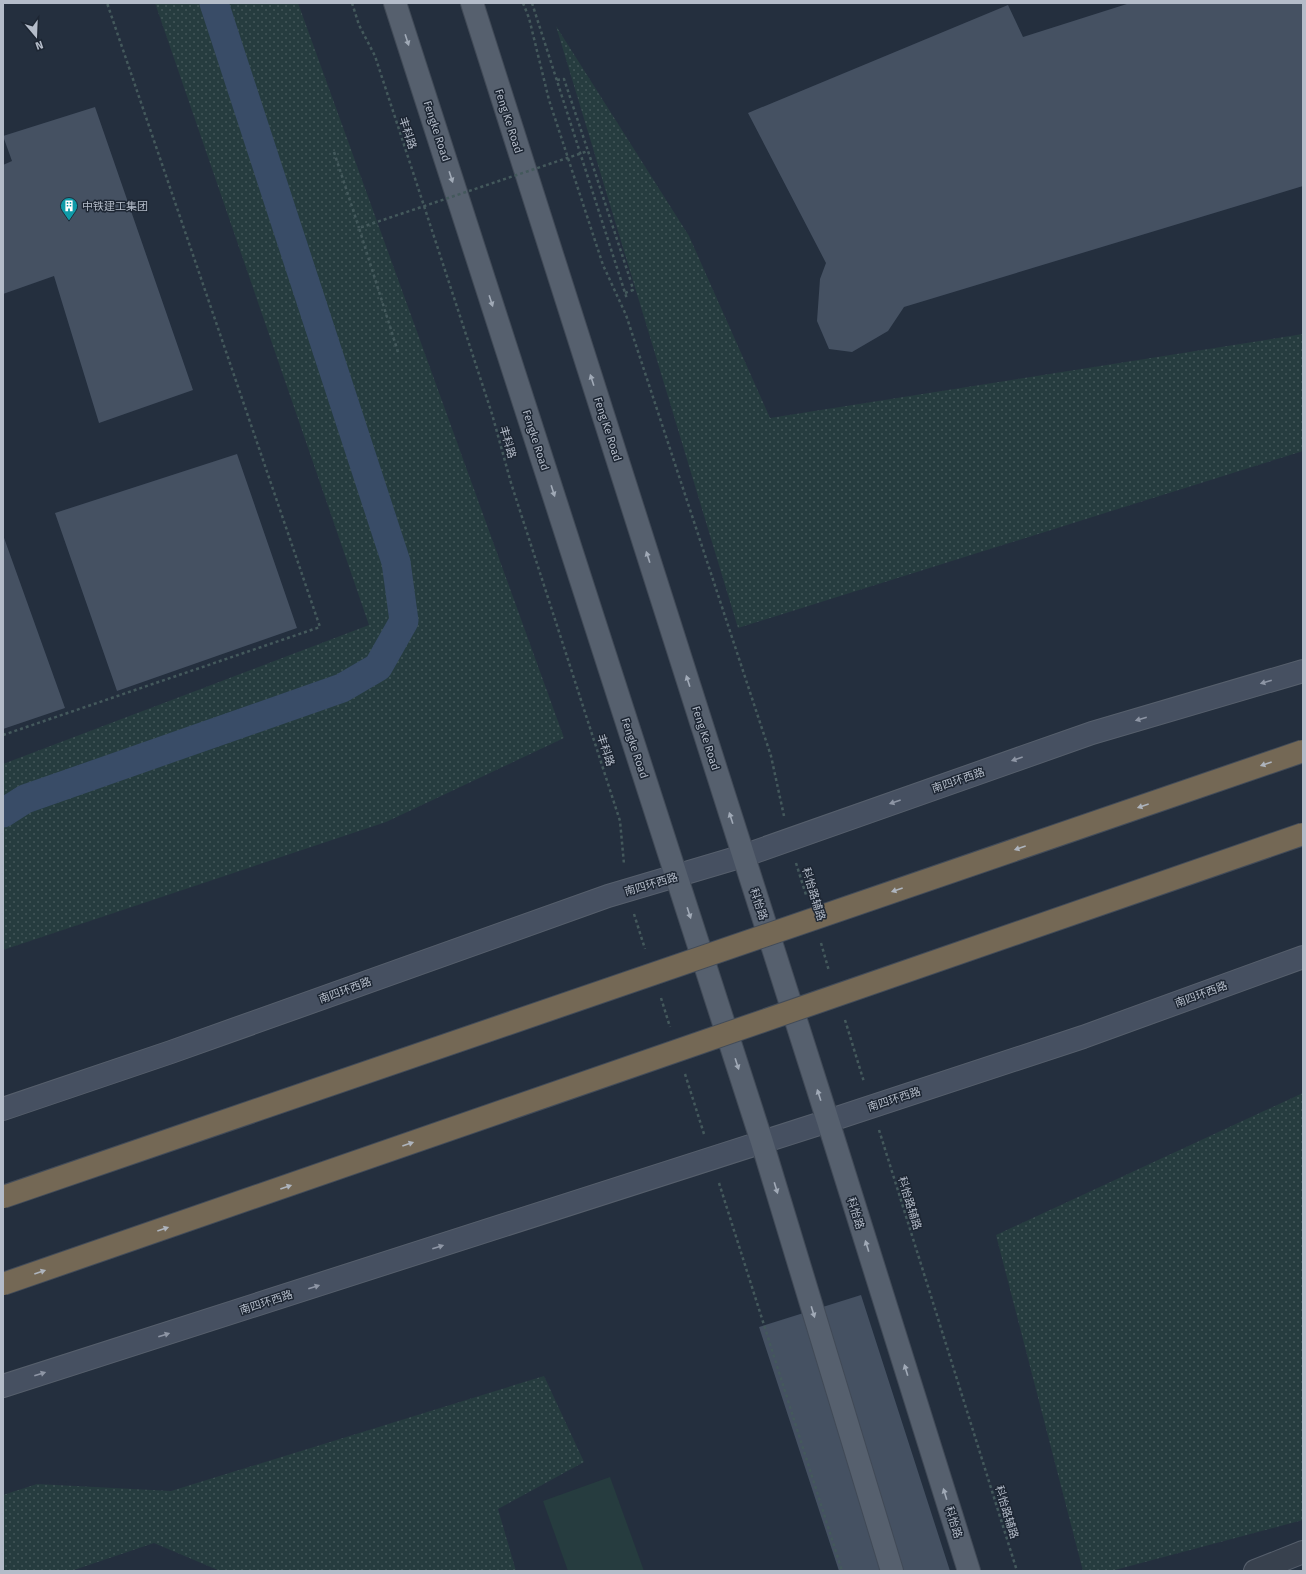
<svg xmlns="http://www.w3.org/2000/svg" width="1306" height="1574" viewBox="0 0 1306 1574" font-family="'Fira Sans','Noto Sans SC',sans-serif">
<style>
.grass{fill:#263c3f}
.park{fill:url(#park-dots)}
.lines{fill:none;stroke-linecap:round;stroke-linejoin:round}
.canal{stroke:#394c67;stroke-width:29}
.building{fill:#455162}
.street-casing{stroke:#565f6c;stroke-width:24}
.secondary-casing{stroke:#565f6c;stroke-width:24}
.primary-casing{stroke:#414a57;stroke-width:24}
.path{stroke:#44595c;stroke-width:2.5;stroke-dasharray:3 3;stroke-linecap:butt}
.street{stroke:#38414e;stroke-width:22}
.secondary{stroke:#465061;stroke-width:22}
.primary{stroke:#56606e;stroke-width:22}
.highway-bridge-casing{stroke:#434c59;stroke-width:24;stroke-linecap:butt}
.path-bridge{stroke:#44595c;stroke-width:2.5;stroke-dasharray:3 3;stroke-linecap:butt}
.highway-bridge{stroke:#746855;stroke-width:22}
.oneway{fill:#a1aab7}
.oneway2{fill:#8e96a5}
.oneway3{fill:#aeb4bd}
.labels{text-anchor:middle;stroke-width:3;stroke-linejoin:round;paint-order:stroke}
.street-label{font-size:11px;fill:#b4bcc9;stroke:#1d2633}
.poi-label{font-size:11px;fill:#b4bcc9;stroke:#1d2633;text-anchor:start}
</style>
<defs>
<pattern id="park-dots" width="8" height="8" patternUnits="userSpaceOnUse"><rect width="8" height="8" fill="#263c3f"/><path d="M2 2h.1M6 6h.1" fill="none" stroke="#435659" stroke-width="1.8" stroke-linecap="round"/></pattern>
</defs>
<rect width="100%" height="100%" fill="#242f3e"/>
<path class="grass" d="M610 1477 644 1571H568L543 1501Z"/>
<path class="park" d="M155 3H298L564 738 386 822 3 950V764L369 625Z
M556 26 689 236 770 418 1303 334V451L738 628Z
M1303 1093V1520L1111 1571H1083L996 1235Z
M544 1376 584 1462 498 1509 516 1571H220L154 1543 71 1571H3V1495L37 1484 171 1491Z"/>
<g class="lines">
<path class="canal" d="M3 813 25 799 342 688 378 667 404 621 396 562 214 3"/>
</g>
<path class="building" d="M1130 3H1303V186L904 307 888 331 852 352 829 349 817 321 820 279 826 263 748 113 1008 5 1023 37Z
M95 107 193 390 99 423 54 276 3 294V165L12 161 3 136Z
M237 454 297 628 117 691 55 513Z
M3 535 65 708 3 729Z
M861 1295 950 1571H839L759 1327Z"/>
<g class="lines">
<defs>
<path id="street" d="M1255 1571 1303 1552"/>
<path id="secondary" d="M3 1109 171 1052 608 896 743 856 1092 733 1303 671
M3 1386 828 1121 1083 1037 1303 957"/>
<path id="primary" d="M395 3 762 1142 892 1571
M472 3 828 1121 969 1571"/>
</defs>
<use href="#street" class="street-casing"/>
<use href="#secondary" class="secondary-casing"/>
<use href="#primary" class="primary-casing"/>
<path class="path" d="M352 3 359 25 375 56 492 414 511 483 620 821 624 864
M523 3 529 18 549 100 603 265 626 315 771 756 784 816
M532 3 627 299
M557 80 564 79 588 151
M334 152 359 228
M625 293 633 290 631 282
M3 735 320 627 107 3
M796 863 806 895
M634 914 645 949
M821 943 829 971
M661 998 670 1027
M845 1020 864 1082
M685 1074 704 1134
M879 1130 1017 1571
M719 1183 842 1571"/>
<use href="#street" class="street"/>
<use href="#secondary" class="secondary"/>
<use href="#primary" class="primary"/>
<defs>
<path id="highway-bridge" d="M3 1197 1303 751
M3 1284 1303 834"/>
</defs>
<use href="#highway-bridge" class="highway-bridge-casing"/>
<path class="path-bridge" d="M398 352 359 228 588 151 631 282"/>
<use href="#highway-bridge" class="highway-bridge"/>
</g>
<defs><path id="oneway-solid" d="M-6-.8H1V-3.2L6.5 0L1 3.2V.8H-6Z"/></defs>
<g class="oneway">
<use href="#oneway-solid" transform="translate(407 40) rotate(72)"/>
<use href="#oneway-solid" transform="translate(451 177) rotate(72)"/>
<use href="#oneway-solid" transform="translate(491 301) rotate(72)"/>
<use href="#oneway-solid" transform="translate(592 380) rotate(-108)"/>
<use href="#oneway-solid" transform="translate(553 491) rotate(72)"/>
<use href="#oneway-solid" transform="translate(648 557) rotate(-108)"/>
<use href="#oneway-solid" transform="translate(688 681) rotate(-108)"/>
<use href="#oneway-solid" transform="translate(731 818) rotate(-108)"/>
<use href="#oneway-solid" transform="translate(689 913) rotate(72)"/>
<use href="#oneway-solid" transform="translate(737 1064) rotate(72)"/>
<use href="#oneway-solid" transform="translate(819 1095) rotate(-108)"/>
<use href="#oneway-solid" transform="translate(776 1188) rotate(73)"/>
<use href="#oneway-solid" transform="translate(867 1246) rotate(-107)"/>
<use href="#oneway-solid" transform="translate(813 1312) rotate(73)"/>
<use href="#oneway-solid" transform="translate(906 1370) rotate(-107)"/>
<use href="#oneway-solid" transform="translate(945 1494) rotate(-107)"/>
</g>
<g class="oneway2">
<use href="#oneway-solid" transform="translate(1266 682) rotate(164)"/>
<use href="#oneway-solid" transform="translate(1141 719) rotate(164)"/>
<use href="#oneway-solid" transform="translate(1017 759) rotate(161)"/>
<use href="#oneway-solid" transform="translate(895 802) rotate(161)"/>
<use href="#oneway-solid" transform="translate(438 1247) rotate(-18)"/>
<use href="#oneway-solid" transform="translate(314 1287) rotate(-18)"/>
<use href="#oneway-solid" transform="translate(164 1335) rotate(-18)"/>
<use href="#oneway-solid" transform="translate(40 1374) rotate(-18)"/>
</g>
<g class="oneway3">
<use href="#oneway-solid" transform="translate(1266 764) rotate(161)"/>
<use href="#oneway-solid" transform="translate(1143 806) rotate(161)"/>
<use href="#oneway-solid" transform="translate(1020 848) rotate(161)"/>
<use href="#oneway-solid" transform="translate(897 890) rotate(161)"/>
<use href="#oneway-solid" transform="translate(408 1144) rotate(-19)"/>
<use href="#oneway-solid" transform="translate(286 1187) rotate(-19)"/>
<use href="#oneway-solid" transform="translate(163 1229) rotate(-19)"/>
<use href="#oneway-solid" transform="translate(40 1272) rotate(-19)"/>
</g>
<defs>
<symbol id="building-pin" viewBox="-11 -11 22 30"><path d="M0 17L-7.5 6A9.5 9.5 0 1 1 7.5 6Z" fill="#0f9aa8" stroke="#1d2633"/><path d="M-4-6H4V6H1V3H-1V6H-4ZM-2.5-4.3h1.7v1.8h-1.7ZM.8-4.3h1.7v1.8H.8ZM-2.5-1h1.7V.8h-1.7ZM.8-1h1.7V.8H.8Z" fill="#fff"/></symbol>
</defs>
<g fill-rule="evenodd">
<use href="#building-pin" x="59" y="196" width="20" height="27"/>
</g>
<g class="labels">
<g class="street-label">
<text transform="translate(509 121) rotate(72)" y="4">Feng Ke Road</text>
<text transform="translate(437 131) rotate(72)" y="4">Fengke Road</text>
<text transform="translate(408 133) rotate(72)" y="4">丰科路</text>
<text transform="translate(608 429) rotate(72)" y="4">Feng Ke Road</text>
<text transform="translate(536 440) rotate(72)" y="4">Fengke Road</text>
<text transform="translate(508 442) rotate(74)" y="4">丰科路</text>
<text transform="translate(706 738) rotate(72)" y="4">Feng Ke Road</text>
<text transform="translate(635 748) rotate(72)" y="4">Fengke Road</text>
<text transform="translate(606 750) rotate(72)" y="4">丰科路</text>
<text transform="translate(958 780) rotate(-19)" y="4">南四环西路</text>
<text transform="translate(651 884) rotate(-16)" y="4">南四环西路</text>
<text transform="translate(814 894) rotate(73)" y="4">科怡路辅路</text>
<text transform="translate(759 904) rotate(72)" y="4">科怡路</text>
<text transform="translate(345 990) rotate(-20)" y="4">南四环西路</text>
<text transform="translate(1201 994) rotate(-20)" y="4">南四环西路</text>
<text transform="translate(894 1099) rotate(-18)" y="4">南四环西路</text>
<text transform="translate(910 1203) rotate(73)" y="4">科怡路辅路</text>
<text transform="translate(856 1213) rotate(73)" y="4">科怡路</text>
<text transform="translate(266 1302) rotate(-18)" y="4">南四环西路</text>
<text transform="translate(1007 1512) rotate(73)" y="4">科怡路辅路</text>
<text transform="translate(954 1522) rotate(73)" y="4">科怡路</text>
</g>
<g class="poi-label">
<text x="82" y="210">中铁建工集团</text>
</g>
</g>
<rect width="1306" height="1574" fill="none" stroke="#b4bcc9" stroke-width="8"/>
<g transform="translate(36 36) rotate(161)" stroke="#1d2633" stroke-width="3" paint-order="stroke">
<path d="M0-3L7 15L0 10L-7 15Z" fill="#b4bcc9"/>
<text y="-6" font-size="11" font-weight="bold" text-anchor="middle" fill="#b4bcc9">N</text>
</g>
</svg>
